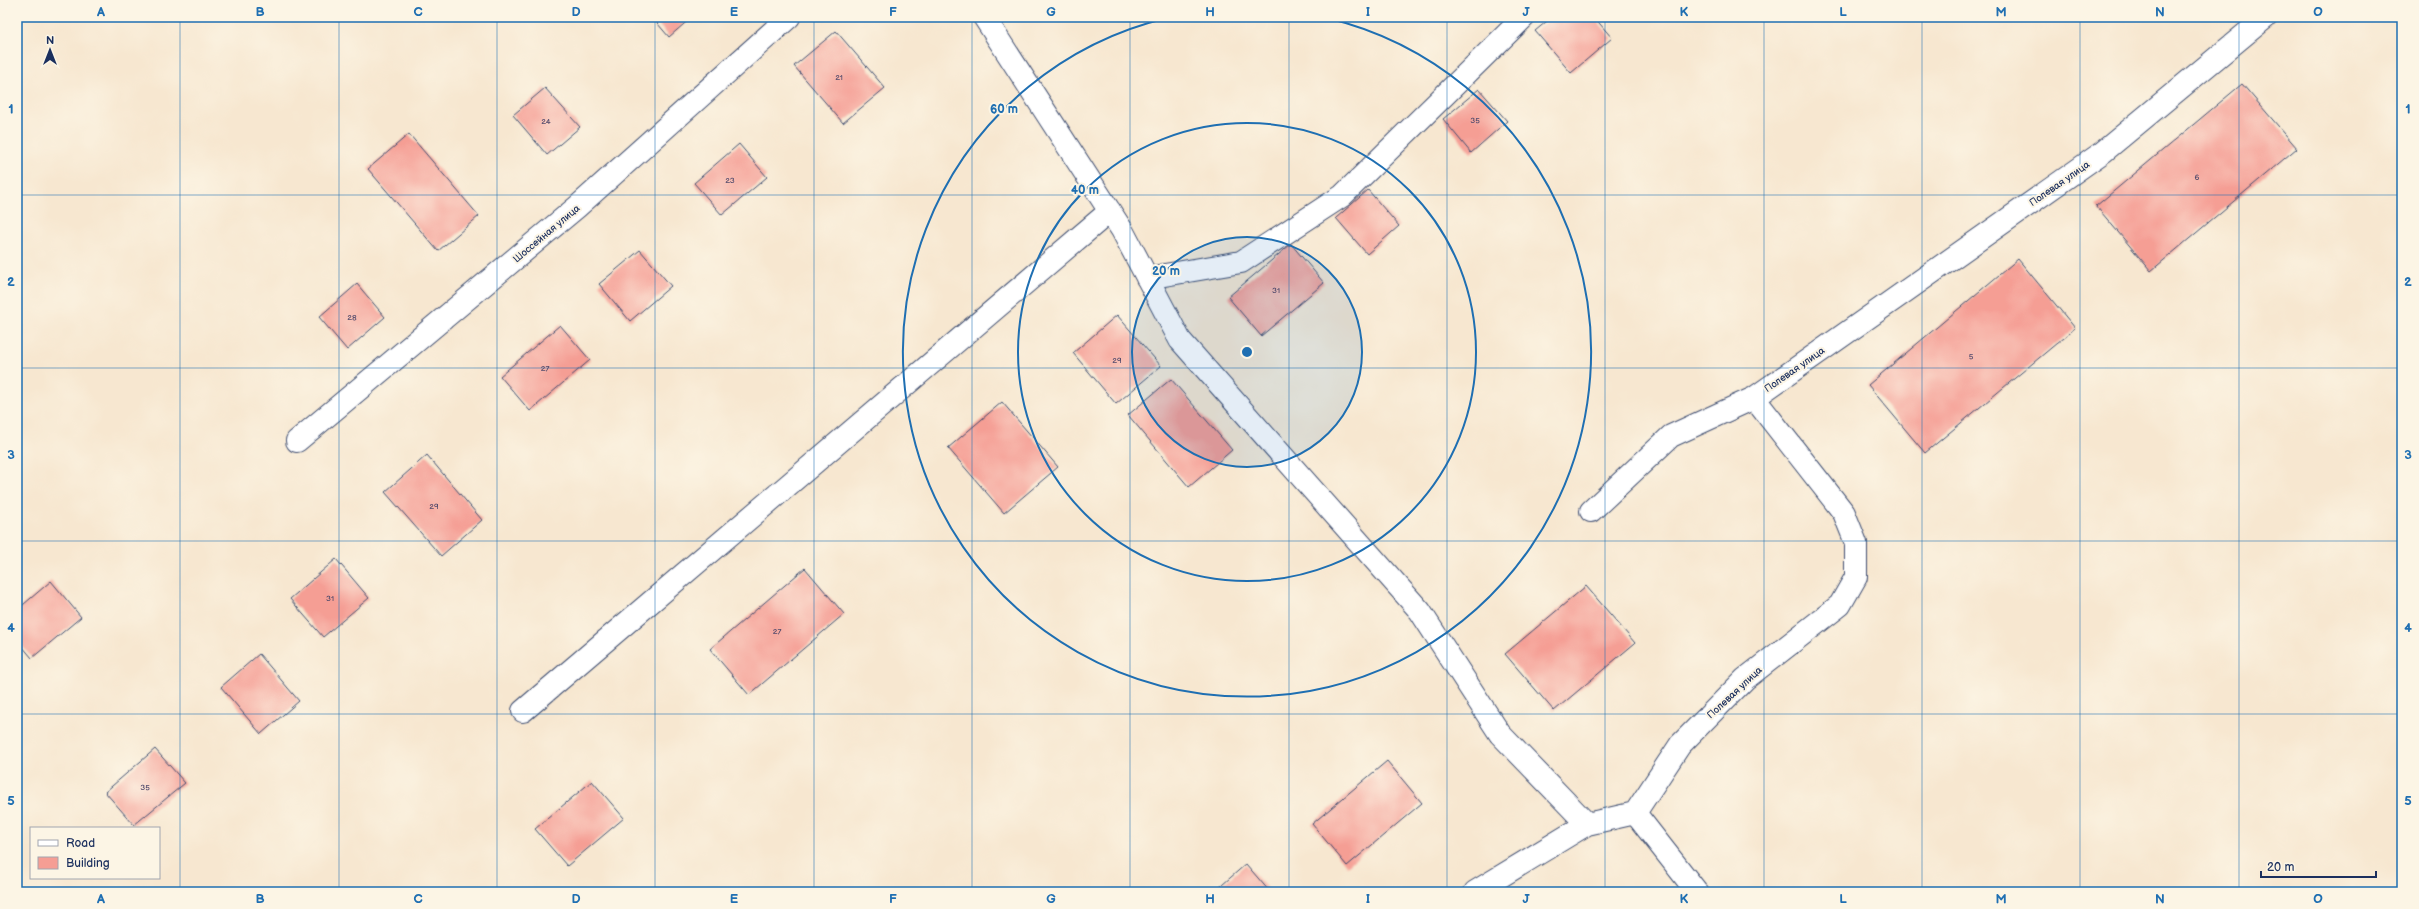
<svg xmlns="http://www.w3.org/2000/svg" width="2419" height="909" viewBox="0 0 2419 909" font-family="'Balsamiq Sans',sans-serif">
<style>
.building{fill:#f59e94}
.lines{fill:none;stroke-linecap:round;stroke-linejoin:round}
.minor-casing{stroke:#3c4b6f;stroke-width:24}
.minor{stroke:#fff;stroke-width:22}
.grid{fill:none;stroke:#1f6fb2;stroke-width:1;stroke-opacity:0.55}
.ring{fill:none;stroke:#1f6fb2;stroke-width:2}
.labels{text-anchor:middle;stroke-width:4;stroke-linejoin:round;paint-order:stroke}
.number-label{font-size:8px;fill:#524b6c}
.street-label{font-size:10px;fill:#1b2f5e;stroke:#fcf5e5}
.centre{fill:#1f6fb2;stroke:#fcf5e5;stroke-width:2}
.ring-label{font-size:12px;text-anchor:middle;font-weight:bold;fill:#1f6fb2;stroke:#fcf5e5;stroke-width:4;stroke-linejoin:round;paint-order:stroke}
.neatline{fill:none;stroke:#1f6fb2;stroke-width:1.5}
.grid-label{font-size:13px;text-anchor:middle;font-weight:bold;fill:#1f6fb2}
</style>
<rect width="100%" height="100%" fill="#fcf5e5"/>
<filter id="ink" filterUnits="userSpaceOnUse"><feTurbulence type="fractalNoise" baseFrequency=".025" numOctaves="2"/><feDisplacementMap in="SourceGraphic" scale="8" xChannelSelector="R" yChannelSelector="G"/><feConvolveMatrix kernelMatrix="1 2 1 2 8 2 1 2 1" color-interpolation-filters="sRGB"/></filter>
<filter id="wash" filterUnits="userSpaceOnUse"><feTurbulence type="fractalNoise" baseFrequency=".012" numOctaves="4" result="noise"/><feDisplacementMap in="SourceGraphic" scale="16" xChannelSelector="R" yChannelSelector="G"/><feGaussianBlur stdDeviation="0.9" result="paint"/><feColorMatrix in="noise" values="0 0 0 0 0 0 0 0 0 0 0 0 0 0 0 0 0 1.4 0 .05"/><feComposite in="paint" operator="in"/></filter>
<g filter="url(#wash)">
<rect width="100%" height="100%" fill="#f7e7d0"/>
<g id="blocks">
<path class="building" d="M652 17H692L669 37Z
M1552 17H1594L1612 38 1571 73 1535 31Z
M836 31 885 88 843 123 794 66Z
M2242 84 2297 148 2151 271 2096 206Z
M545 88 580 127 547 155 513 115Z
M1479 89 1507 121 1471 153 1443 119Z
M409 134 479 216 438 251 368 169Z
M739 144 767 177 722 215 694 183Z
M1368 190 1399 226 1367 254 1336 218Z
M1291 244 1324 283 1261 336 1228 297Z
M640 250 671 286 630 321 599 284Z
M2018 259 2075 328 1925 453 1868 385Z
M357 284 385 317 347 350 319 317Z
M1117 315 1161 366 1116 404 1073 353Z
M560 325 590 360 530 411 500 376Z
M1171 379 1232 450 1189 487 1128 415Z
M1002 402 1058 467 1004 513 948 448Z
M427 455 482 520 441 556 385 492Z
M336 559 369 598 323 637 290 599Z
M805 568 844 614 749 695 710 649Z
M51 581 81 617 32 658 17 640V610Z
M1586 586 1635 643 1554 711 1505 654Z
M259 654 299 701 261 734 221 687Z
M155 749 185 783 134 825 105 792Z
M1387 761 1422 803 1347 866 1312 824Z
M592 781 624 818 567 866 535 829Z
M1246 864 1270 892H1214Z"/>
</g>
</g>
<g filter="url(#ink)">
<use href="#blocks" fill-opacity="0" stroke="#3c4b6f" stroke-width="1"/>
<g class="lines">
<defs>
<path id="minor" d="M984 17 1122 230 1180 340 1420 611 1500 734 1587 824 1635 813 1697 892
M1147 278 1241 262 1342 196 1524 17
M297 441 577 207 789 17
M1591 511 1671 436 1754 398
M523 711 1110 211
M1635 813 1680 745 1745 679 1840 605 1856 577V543L1844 513 1754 398 2103 152 2266 17
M1475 892 1587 824"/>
</defs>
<use href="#minor" class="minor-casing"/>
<use href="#minor" class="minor"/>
</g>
</g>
<path class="grid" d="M180 17V892M339 17V892M497 17V892M655 17V892M814 17V892M972 17V892M1130 17V892M1289 17V892M1447 17V892M1605 17V892M1764 17V892M1922 17V892M2080 17V892M2239 17V892M17 195H2402M17 368H2402M17 541H2402M17 714H2402"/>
<circle cx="1247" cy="352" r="115" fill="#1f6fb2" fill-opacity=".12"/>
<g class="ring">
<circle cx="1247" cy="352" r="115"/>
<circle cx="1247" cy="352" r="229"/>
<path d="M1327 18A344 344 0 1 1 1167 18"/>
</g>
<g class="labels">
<g class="number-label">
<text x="839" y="80">21</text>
<text x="1475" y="123">35</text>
<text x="546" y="124">24</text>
<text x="2197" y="180">6</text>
<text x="730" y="183">23</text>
<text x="1276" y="293">31</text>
<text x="352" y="320">28</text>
<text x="1971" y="359">5</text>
<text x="1117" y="363">29</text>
<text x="545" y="371">27</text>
<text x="434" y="509">29</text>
<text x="330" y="601">31</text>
<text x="777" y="634">27</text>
<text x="145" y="790">35</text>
</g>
<g class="street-label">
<text transform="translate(2059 183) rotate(-35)" y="4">Полевая улица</text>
<text transform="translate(546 233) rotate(-40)" y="4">Шоссейная улица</text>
<text transform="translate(1794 369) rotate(-35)" y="4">Полевая улица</text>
<text transform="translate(1734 692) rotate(-43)" y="4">Полевая улица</text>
</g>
</g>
<circle cx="1247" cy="352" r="6" class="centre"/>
<g class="ring-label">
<text x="1004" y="113">60 m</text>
<text x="1085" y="194">40 m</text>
<text x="1166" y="275">20 m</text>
</g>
<rect width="2419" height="909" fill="none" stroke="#fcf5e5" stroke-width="44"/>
<rect x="30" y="827" width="130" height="52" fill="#fcf5e5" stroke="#a2a6af"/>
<rect x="38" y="840" width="20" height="6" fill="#ffffff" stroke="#a2a6af"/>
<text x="66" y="847" font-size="12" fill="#1b2f5e">Road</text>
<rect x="38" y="857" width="20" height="12" fill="#f59e94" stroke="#a2a6af"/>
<text x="66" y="867" font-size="12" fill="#1b2f5e">Building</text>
<g transform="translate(50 50)" stroke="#fcf5e5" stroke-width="3" paint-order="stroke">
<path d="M0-3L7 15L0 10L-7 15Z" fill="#1b2f5e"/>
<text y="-6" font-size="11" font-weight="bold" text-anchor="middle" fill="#1b2f5e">N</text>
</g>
<path d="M2261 871v6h115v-6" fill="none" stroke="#1b2f5e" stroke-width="2"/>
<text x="2267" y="871" font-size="12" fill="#1b2f5e" stroke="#fcf5e5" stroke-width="3" paint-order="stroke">20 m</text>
<rect x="22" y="22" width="2375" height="865" class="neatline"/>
<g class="grid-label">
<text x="101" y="16">A</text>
<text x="260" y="16">B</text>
<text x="418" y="16">C</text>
<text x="576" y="16">D</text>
<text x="734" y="16">E</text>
<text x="893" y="16">F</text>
<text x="1051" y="16">G</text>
<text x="1210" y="16">H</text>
<text x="1368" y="16">I</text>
<text x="1526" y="16">J</text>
<text x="1684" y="16">K</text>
<text x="1843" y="16">L</text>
<text x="2001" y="16">M</text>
<text x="2160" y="16">N</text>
<text x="2318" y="16">O</text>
<text x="11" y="113">1</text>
<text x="2408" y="113">1</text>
<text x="11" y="286">2</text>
<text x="2408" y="286">2</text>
<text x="11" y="459">3</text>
<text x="2408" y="459">3</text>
<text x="11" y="632">4</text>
<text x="2408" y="632">4</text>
<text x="11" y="805">5</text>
<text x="2408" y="805">5</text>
<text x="101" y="903">A</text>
<text x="260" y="903">B</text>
<text x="418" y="903">C</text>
<text x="576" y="903">D</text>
<text x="734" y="903">E</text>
<text x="893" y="903">F</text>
<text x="1051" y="903">G</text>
<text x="1210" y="903">H</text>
<text x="1368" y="903">I</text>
<text x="1526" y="903">J</text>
<text x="1684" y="903">K</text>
<text x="1843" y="903">L</text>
<text x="2001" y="903">M</text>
<text x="2160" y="903">N</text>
<text x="2318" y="903">O</text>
</g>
</svg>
